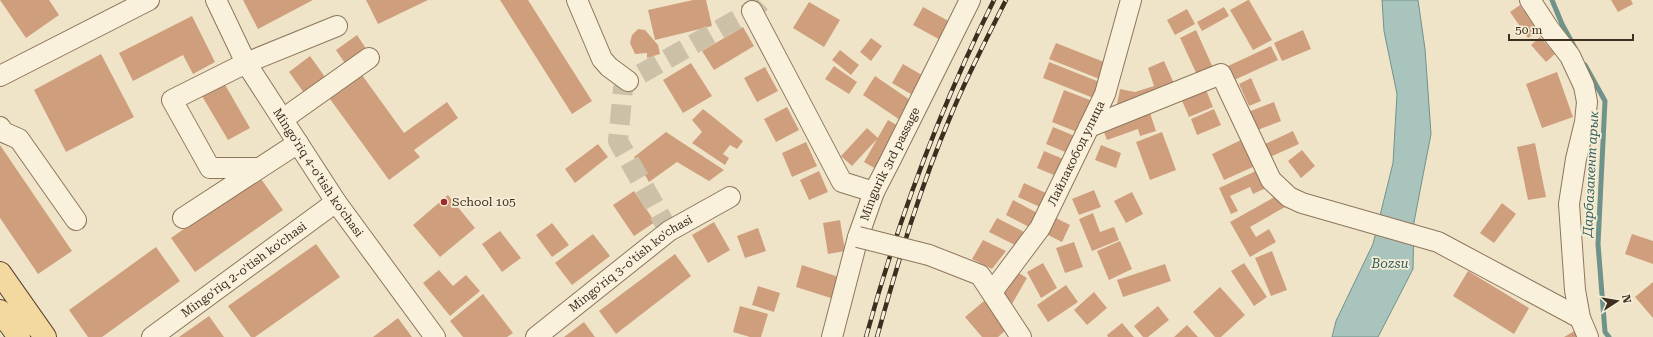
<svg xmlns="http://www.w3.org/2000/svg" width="1653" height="337" viewBox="0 0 1653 337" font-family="'Roboto Serif',serif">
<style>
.water{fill:#a9c4bc;stroke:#6f938a}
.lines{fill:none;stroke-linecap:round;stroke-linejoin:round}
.stream{stroke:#6f938a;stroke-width:5}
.building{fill:#cf9f7d}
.minor-tunnel{stroke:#ccc0a6;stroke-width:20;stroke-dasharray:20 10;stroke-linecap:butt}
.minor-casing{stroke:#8d765c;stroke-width:22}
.major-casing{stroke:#5b4430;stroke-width:24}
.minor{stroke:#faf1dc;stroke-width:20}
.major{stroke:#f3d9a0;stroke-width:22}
.rail-casing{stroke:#3d2e20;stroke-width:4.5}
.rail{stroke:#f7eed8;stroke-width:3;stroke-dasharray:9;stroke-linecap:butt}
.minor-bridge-casing{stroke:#8d765c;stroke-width:22;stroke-linecap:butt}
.minor-bridge{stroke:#faf1dc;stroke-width:20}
.poi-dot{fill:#9e2a2b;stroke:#f7eed8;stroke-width:1.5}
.labels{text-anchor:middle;stroke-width:3.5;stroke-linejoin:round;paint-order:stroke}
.street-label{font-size:12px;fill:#3d2e20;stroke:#f7eed8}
.poi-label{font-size:12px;fill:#3d2e20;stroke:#f7eed8;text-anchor:start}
.water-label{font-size:13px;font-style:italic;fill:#2f5d5a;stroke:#f7eed8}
</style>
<rect width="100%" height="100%" fill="#f0e4c8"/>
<path class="water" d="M1382 0H1418L1425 49 1431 134 1414 222 1413 269 1378 337H1332L1336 321 1373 244 1393 163 1397 94 1384 31Z"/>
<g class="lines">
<path class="stream" d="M1552 0 1562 24 1575 48
M1585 65 1605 101 1598 244 1605 332 1609 337"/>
</g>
<path class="building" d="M0 0H49L59 15 26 38Z
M243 0H313L258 29Z
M366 0H428L378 24Z
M500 0H528L592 101 572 114Z
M693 0H706L712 26 655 40 648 10Z
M1248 0H1249L1272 40 1253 50 1230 10Z
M1611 0H1631L1633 4 1618 12Z
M809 2 840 20 824 47 793 28Z
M1520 5 1538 32 1528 38 1510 12Z
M923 7 954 24 944 42 913 25Z
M1224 7 1229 16 1202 31 1197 22Z
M1187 9 1195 24 1175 35 1167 20Z
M192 16 215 62 193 74 183 55 133 81 119 53Z
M743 27 754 46 714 70 702 51Z
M638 29 645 30 658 45 660 54 647 58V53L635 54 630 43 632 35Z
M1196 30 1214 70 1198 77 1180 38Z
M1303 30 1311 49 1282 61 1274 43Z
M357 35 367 50 346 65 336 50Z
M1540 37 1555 54 1546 62 1531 45Z
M871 38 882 46 871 61 860 52Z
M1056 43 1109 64 1102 80 1049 59Z
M1271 46 1278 60 1232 81 1226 67Z
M840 50 859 65 851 75 832 60Z
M101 54 134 117 66 152 34 90Z
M310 56 328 81 307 97 289 72Z
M1164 61 1176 88 1115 114 1120 89 1135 92 1154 86 1148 68Z
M1049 62 1102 83 1096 99 1043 78Z
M691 63 712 96 683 113 663 80Z
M903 64 927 78 916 97 892 83Z
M834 66 857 82 849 94 825 79Z
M765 67 778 91 757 102 744 78Z
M1557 72 1573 117 1542 128 1526 84Z
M362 75 404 133 447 102 458 118 414 150 420 157 389 180 330 99Z
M875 76 913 102 900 120 863 95Z
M1251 78 1261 101 1249 106 1239 84Z
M224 83 250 128 228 140 202 96Z
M1204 85 1213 107 1189 117 1180 96Z
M1064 90 1095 102 1082 134 1052 122Z
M1274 102 1281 121 1255 131 1248 112Z
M787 107 799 130 776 142 764 119Z
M703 109 743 141 737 149 730 145 723 154 729 158 725 165 692 143 702 132 692 120Z
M1214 109 1221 125 1197 135 1191 119Z
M1149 110 1156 131 1140 136 1138 129 1107 140 1102 127Z
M888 120 900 127 876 169 864 162Z
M1053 127 1077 137 1070 154 1046 144Z
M867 128 878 138 852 166 841 156Z
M1293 131 1299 144 1268 158 1263 145Z
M666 132 724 170 709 181 677 162 649 182 634 157Z
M1162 132 1176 170 1150 180 1136 142Z
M1241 140 1253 167 1224 180 1212 154Z
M806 142 817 166 792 177 782 153Z
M1535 143 1546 197 1528 200 1517 147Z
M598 144 608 157 575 183 565 169Z
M0 145 72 251 38 274 0 218Z
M1101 145 1121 153 1116 168 1095 160Z
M1302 150 1315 166 1301 178 1288 161Z
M1044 151 1068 161 1061 178 1037 168Z
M1258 170 1266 188 1253 194 1250 187 1230 196 1238 211 1231 214 1219 188Z
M819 171 828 192 809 200 800 180Z
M259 176 283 210 195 272 171 238Z
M1024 183 1048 194 1042 208 1018 197Z
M1094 190 1101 207 1079 215 1072 199Z
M634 191 655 222 634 236 613 205Z
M1132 192 1143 214 1126 223 1114 201Z
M448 195 475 228 440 257 413 225Z
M1278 195 1285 207 1250 227 1256 237 1269 229 1276 242 1250 257 1230 222Z
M1013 200 1039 214 1031 228 1006 215Z
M1502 203 1516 214 1494 243 1480 233Z
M1093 213 1100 232 1114 227 1119 240 1092 251 1079 219Z
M1052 216 1070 225 1062 242 1044 233Z
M997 218 1026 233 1015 245 989 232Z
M840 220 845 251 828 254 823 223Z
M714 222 730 250 708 263 692 235Z
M552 223 569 245 552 257 536 235Z
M758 228 766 251 745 258 737 236Z
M500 231 521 258 502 272 482 244Z
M593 234 610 256 572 285 555 263Z
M1632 234 1653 241V264L1625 254Z
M983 240 1006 251 992 269 972 259Z
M1120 241 1132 269 1109 280 1097 251Z
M1074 242 1083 267 1065 273 1056 248Z
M316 244 340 277 255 337H251L228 306Z
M156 247 180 281 102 337H88L69 310Z
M1272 251 1287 290 1271 296 1255 258Z
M675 254 691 276 616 334 599 311Z
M1043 263 1057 288 1041 298 1027 272Z
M1244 263 1267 297 1254 306 1231 271Z
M1165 264 1171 281 1123 297 1117 280Z
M802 265 839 277 834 299 796 287Z
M439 270 453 286 466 275 480 291 450 316 423 283Z
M1014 270 1027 278 1012 304 999 296Z
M1468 271 1529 308 1514 334 1453 296Z
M1653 282V318L1635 297Z
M1066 285 1078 302 1048 322 1037 305Z
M758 286 780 293 774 312 752 305Z
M1220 287 1245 315 1221 337H1215L1193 312Z
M1094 292 1107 308 1087 325 1074 310Z
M483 294 513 333 507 337H463L450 321Z
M984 301 1008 328 998 337H982L965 317Z
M740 306 768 314 761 337H750L733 332Z
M1158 306 1169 320 1148 337H1143L1134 326Z
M209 316 224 337H179Z
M398 318 412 337H373Z
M584 322 595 337H564Z
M1122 323 1134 337H1108L1107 335Z
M1187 325 1198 337H1174Z
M1578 329 1583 337H1564Z"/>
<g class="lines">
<path class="minor-tunnel" d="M669 231 618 141 623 89 628 81 752 11 763 0"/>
<defs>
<g id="minor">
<path id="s1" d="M216 0 246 63 336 202 435 337"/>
<path d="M577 0 602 59 609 67 628 81"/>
<path d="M1530 0 1549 29 1570 56 1584 86 1587 102 1585 122 1576 159 1569 204 1575 290 1580 318 1588 337"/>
<path d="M752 11 842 182 874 192"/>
<path d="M0 76 149 0"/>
<path d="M283 119 369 58"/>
<path d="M0 127 3 132 19 139 76 220"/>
<path d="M1089 127 1221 74 1271 180 1289 197 1302 203 1438 242 1580 318"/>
<path d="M259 168H210L172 100 246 63 337 26"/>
<path d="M183 218 298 143"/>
<path d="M929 255 980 275 1021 337"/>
<path id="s2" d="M992 292 1040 228 1105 94 1131 0"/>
<path id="s3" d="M152 337 336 202"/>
<path id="s4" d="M536 337 669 231 730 197"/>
<path id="s5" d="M832 337 858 237 874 192 891 159 970 0"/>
</g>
<path id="major" d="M0 273 45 337
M0 311 19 337"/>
</defs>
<use href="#minor" class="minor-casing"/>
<use href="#major" class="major-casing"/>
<use href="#minor" class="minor"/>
<use href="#major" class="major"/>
<defs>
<path id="rail" d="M866 337C898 220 940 108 994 0
M877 337C898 262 920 187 951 115 967 76 987 38 1006 0"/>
</defs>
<use href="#rail" class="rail-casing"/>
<use href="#rail" class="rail"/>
<defs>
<path id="minor-bridge" d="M858 237 929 255"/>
</defs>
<use href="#minor-bridge" class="minor-bridge-casing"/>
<use href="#minor-bridge" class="minor-bridge"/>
</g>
<circle class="poi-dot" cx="444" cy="202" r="4"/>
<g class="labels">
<g class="street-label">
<text dy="4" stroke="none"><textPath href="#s2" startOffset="163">Лайлакобод улица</textPath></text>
<text dy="4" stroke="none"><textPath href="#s5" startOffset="183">Mingurik 3rd passage</textPath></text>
<text dy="4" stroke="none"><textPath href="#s1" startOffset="201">Mingo'riq 4-o'tish ko'chasi</textPath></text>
<text dy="4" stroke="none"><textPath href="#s4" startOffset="120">Mingo'riq 3-o'tish ko'chasi</textPath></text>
<text dy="4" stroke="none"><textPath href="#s3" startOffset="114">Mingo'riq 2-o'tish ko'chasi</textPath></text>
</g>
<g class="poi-label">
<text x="452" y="206">School 105</text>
</g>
<g class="water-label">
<text transform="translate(1590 174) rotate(-87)" y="5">Дарбазакент арык</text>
<text x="1390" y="268">Bozsu</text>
</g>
</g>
<g transform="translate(1617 301) rotate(78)" stroke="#f7eed8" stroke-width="3" paint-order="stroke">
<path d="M0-3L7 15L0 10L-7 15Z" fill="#3d2e20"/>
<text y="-6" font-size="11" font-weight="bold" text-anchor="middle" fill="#3d2e20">N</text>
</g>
<path d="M1509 34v6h124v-6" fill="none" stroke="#3d2e20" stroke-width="2"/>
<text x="1515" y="34" font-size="12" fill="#3d2e20" stroke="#f7eed8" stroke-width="3" paint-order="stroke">50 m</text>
</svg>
